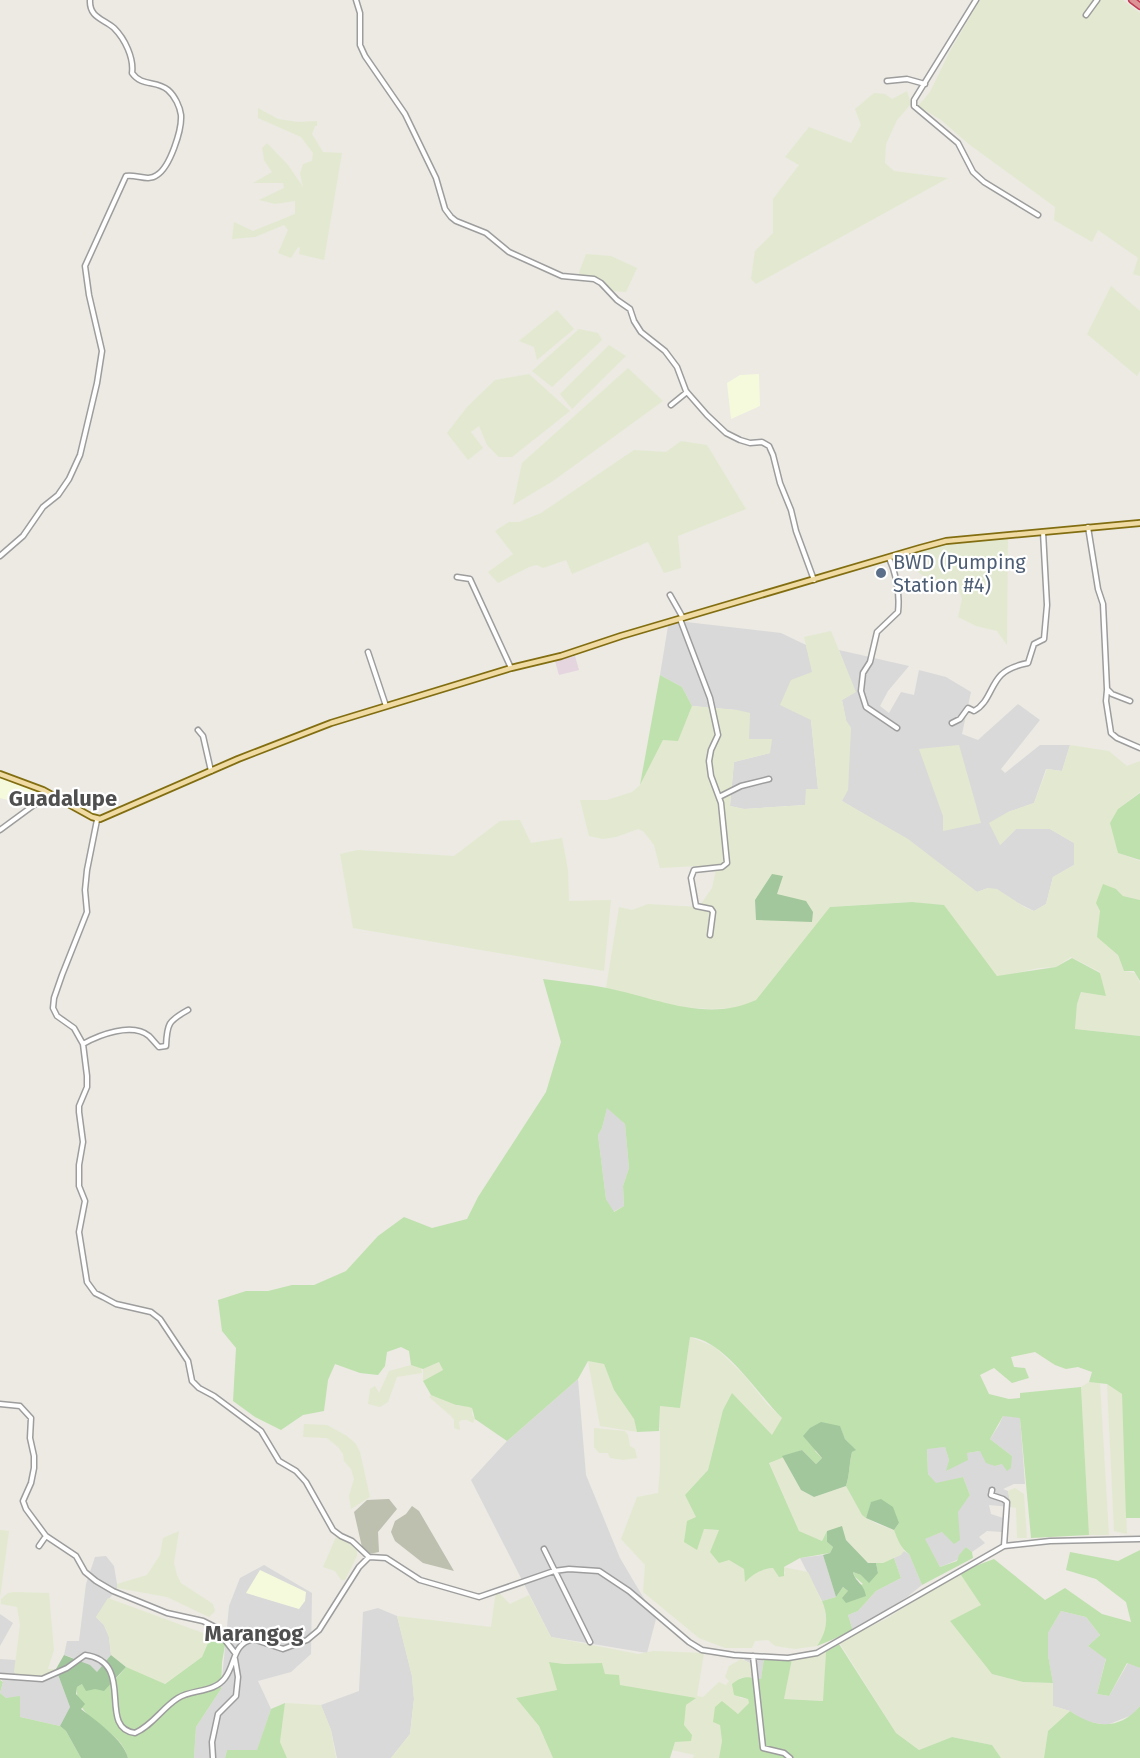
<svg xmlns="http://www.w3.org/2000/svg" width="1140" height="1758" viewBox="0 0 1140 1758" font-family="'Fira Sans',sans-serif">
<style>
.residential{fill:#dad9d9}
.industrial{fill:#e4d5df}
.education{fill:#f6fadd}
.construction{fill:#bdbfaf}
.farmland{fill:#e3e9d0}
.grass{fill:#bfe1ae;fill-rule:evenodd}
.forest{fill:#a2c79c}
.lines{fill:none;stroke-linecap:round;stroke-linejoin:round}
.minor-casing{stroke:#9d9d9d;stroke-width:7}
.major-casing{stroke:#826e11;stroke-width:8}
.highway-casing{stroke:#c13852;stroke-width:8}
.minor{stroke:#fff;stroke-width:4}
.major{stroke:#f0dba4;stroke-width:4.5}
.highway{stroke:#db9395;stroke-width:5}
.service-dot{fill:#5c6f8a;stroke:#fff;stroke-width:2}
.labels{text-anchor:middle;stroke-width:4.5;stroke-linejoin:round;paint-order:stroke}
.service-label{font-size:20px;fill:#4e5e75;stroke:#fff;text-anchor:start}
.quarter-label{font-size:22px;font-weight:bold;fill:#4f4f4f;stroke:#fff}
</style>
<rect width="100%" height="100%" fill="#eceae3"/>
<path class="residential" d="M669 620 781 633 806 645 813 672 811 720 818 789 805 805 744 809 730 806 734 762 770 753 748 739 737 710 692 706 682 687 660 675Z
M839 650 909 666 888 691 880 706 889 713 901 692 914 695 919 670 946 677 971 692 962 734 978 740 1018 704 1040 720 1001 769 1005 773 1040 745H1070L1062 771 1046 769 1034 803 1008 812 1000 845 1016 829H1050L1074 843V865L1053 877 1046 904 1034 911 988 888 977 892 908 840 842 801 846 720 842 700 855 692Z
M607 1107 625 1124 629 1168 623 1186 624 1206 613 1212 606 1199 598 1135 602 1128Z
M578 1379 586 1475 620 1558 656 1619 647 1653 551 1637 471 1480 507 1441Z
M1010 1415 1020 1417 1025 1484H1014L1003 1489 1008 1491 1011 1507 989 1505 991 1514 1003 1518 1002 1532 987 1531 979 1537 985 1543 972 1552 966 1547 957 1560 940 1567 924 1539 942 1532 970 1495 963 1477 936 1484 928 1474 927 1448 945 1447 949 1460 947 1471 967 1453 980 1451 995 1466 1002 1464 1012 1456 990 1439 999 1425 1003 1416Z
M904 1551 909 1554 922 1585 907 1597 853 1631 848 1615 858 1611 876 1591 901 1578 894 1558Z
M823 1555 836 1597 822 1601 800 1558Z
M106 1556 114 1566 117 1584V1588L96 1617 104 1625 109 1637 111 1655 98 1673 71 1657 64 1655 67 1641H79L86 1584 95 1557Z
M264 1565 312 1593 311 1654 291 1672 258 1681 271 1709 257 1751 227 1750 225 1758H194L196 1727 221 1689 229 1606 240 1578Z
M378 1608 397 1616 412 1676 414 1699 410 1734 391 1758H337L331 1730 321 1705 359 1691 363 1612Z
M1061 1611 1086 1617 1100 1635 1088 1646 1106 1658 1097 1694 1109 1696 1128 1663 1140 1668V1706L1132 1715 1107 1725 1085 1721 1070 1711 1053 1706V1683L1048 1655V1633Z
M0 1614 13 1623 0 1646Z
M749 1655 764 1658 761 1680 751 1677 752 1664 744 1660Z
M0 1659 15 1660 42 1680 56 1669 70 1707 60 1726 20 1717V1701L6 1698 0 1693 3 1682 0 1677Z"/>
<path class="industrial" d="M575 656 579 670 559 675 555 661Z"/>
<path class="education" d="M759 374 760 406 731 419 727 383 740 375Z
M0 777 45 794 28 805 0 798Z
M260 1570 306 1592 305 1601 299 1609 246 1593Z"/>
<path class="construction" d="M389 1499 397 1509 378 1532 379 1552 369 1554 362 1547 354 1512 367 1500Z
M412 1506 419 1511 454 1571 423 1563 395 1541 391 1532 395 1521 406 1514Z"/>
<path class="farmland" d="M980 0H1123L1140 13V276L1133 274 1138 258 1098 230 1092 242 1054 220 1055 207 970 145 941 120 918 106 930 92 950 51Z
M907 91 911 104 897 120 886 144 885 163 894 171 948 178 756 284 751 279 755 251 773 233V199L799 165 785 157 809 127 851 143 861 125 855 109 874 93 885 94 892 99Z
M258 108 278 119 298 122 317 121V126H315L312 134 323 152 342 153 324 260 299 254 300 248 298 247 291 258 278 253 288 230 284 225 255 237 232 239 234 222 253 231 295 214V201L275 204 259 200 284 188 283 183H253L272 172 264 160 262 148 267 143 288 165 303 187 300 174 303 164 312 161 313 153 301 137 258 118Z
M586 254 611 256 637 268 626 292 610 291 604 280 578 275Z
M1111 286 1140 311V371L1137 376 1087 334Z
M557 310 574 329 537 360 534 347 519 341Z
M579 329 598 333 602 340 552 387 532 371Z
M609 345 626 356 572 409 560 394Z
M628 368 663 401 553 481 513 505 522 463Z
M529 374 570 411 512 457H499L487 445 479 426 471 432 483 448 468 460 447 433 467 407 495 380Z
M681 441 707 445 746 509 678 536 681 568 664 573 648 542 572 574 566 560 543 568 537 565 529 567 498 583 488 572 513 554 495 531 509 522H519L541 513 634 450 666 452Z
M1008 536 1007 645 997 631 976 626 958 617 962 599 960 593 946 582 926 578 918 572 914 556 922 550 952 542Z
M831 631 856 692 842 700 846 720 851 728 848 790 842 801 908 839 977 892 988 888 997 889 1026 908 1034 911 1046 904 1053 877 1074 865V843L1050 829H1016L1000 845 989 823 1008 812 1034 803 1047 769 1062 771 1070 745 1109 751 1127 766 1140 761V792L1118 809V853L1140 861V900L1123 896 1116 889 1100 911 1124 971 1135 973 1140 983V1036L1075 1029 1077 1003 1082 991 1105 995 1100 972 1071 957 1056 967 1039 968 998 977 943 905 911 902 830 907 756 1000 741 1008 709 1009 678 1007 606 988 619 907 632 910 648 904 699 907 712 888 717 865 660 868 654 845 644 832 638 829 616 837 603 839 589 836 580 800H607L632 792 640 785 663 740H678L692 706 737 710 750 713 749 739H772L770 753 734 762 730 806 744 809 805 805 806 789H818L811 720 780 705 791 680 812 672 804 637Z
M959 745 981 823 943 831V816L919 749Z
M520 820 531 843 562 838 568 870 569 901 611 900 604 971 353 928 340 854 358 850 454 856 500 821Z
M690 1337 715 1347 744 1375 768 1405 782 1418 772 1436 732 1394 715 1441 708 1470 685 1495 704 1529 720 1530 729 1560 744 1569 745 1581 752 1575 765 1569 774 1568 785 1574 783 1567 808 1572 824 1606 826 1617V1627L823 1637 817 1646 795 1649 775 1646 768 1640 755 1641 752 1648H725L699 1638 643 1592 645 1565 621 1539 637 1497 658 1493 660 1468V1406L680 1407Z
M588 1361 604 1364 614 1390 634 1419 637 1432 600 1426Z
M439 1362 443 1370 423 1381V1369Z
M411 1365 421 1367 422 1373 397 1377 388 1402 380 1407 368 1404 370 1389 375 1386 379 1393 389 1371Z
M1089 1382 1100 1383 1109 1535H1089L1081 1387Z
M1107 1384 1122 1394 1127 1534 1114 1531Z
M431 1395 443 1398 458 1406 466 1405 472 1408V1414L475 1419 473 1423 467 1420H461L459 1422 460 1430 454 1428V1420L451 1416 429 1397Z
M304 1424 327 1425 347 1436 356 1444 360 1452 370 1497 351 1509 349 1496 354 1479 351 1469 344 1461 343 1454 338 1447 343 1442 338 1447 327 1438 303 1437Z
M594 1428 625 1431 628 1435 630 1446 635 1449 637 1458 623 1460 610 1458 608 1453H599L594 1447Z
M782 1456 801 1490 814 1497 846 1486 862 1515 877 1524 894 1530 904 1551 901 1555 883 1563H868L846 1540 827 1531 822 1541 799 1531 769 1462Z
M1015 1488 1024 1494 1027 1538H1017L1016 1508 1011 1507 1008 1491Z
M0 1530 9 1531 0 1598Z
M179 1531 174 1563 177 1575 181 1583 213 1604 215 1611 209 1617 167 1597 117 1588V1584L147 1575 160 1555 163 1538Z
M336 1537 357 1547V1556L345 1580H341L335 1571 323 1567Z
M959 1572 981 1605 950 1621 992 1674 1023 1682 1053 1683V1706L1070 1711 1048 1731 1044 1758H1001L992 1745 952 1737 919 1750 896 1733 839 1642 886 1619Z
M496 1590 510 1604 529 1595 551 1637 638 1654 653 1651 704 1653 697 1696 703 1697 719 1682 726 1685 729 1681 725 1677 729 1666 741 1659 752 1664 751 1677 740 1678V1698L748 1699 749 1703 738 1714 722 1702 720 1725 722 1741 719 1758H693L694 1755 672 1750 675 1742 691 1735 683 1725 686 1705 647 1690 619 1685 605 1674 602 1663 564 1664 550 1662 557 1690 516 1698 539 1726 553 1758H391L410 1734 414 1699 412 1676 397 1616 491 1627Z
M14 1592 49 1593 54 1650 48 1669H56L42 1680 36 1682 19 1679 14 1672 20 1625 17 1607 1 1604V1599L8 1593Z
M108 1598 211 1636 202 1657 164 1684 130 1670 111 1655 109 1637 104 1625 96 1617Z
M826 1652 824 1701 784 1699 792 1659Z
M285 1703 321 1705 331 1730 336 1758H287L280 1742Z"/>
<path class="grass" d="M660 675 682 687 692 706 678 741 663 740 640 785Z
M1140 793V860L1118 853 1110 823 1118 809Z
M1103 884 1116 889 1123 896 1140 900V981L1134 971H1124L1118 955 1097 937 1100 911 1096 903Z
M912 902 944 905 997 976 1056 967 1072 958 1100 973 1106 996 1081 992 1077 1004 1075 1029 1140 1036V1518H1126L1122 1394 1107 1384 1089 1382 1092 1372 1078 1367 1066 1369 1055 1365 1035 1352 1011 1357 1014 1367 1025 1368 1029 1378 1012 1383 994 1368 980 1375 989 1394 1009 1399 1020 1398V1393L1081 1387 1089 1535 1031 1538 1020 1418 1003 1416 990 1439 1012 1456 1011 1468 1007 1471 1002 1464 995 1466 986 1463 980 1451 967 1453 968 1460 946 1471 949 1460 945 1447 927 1449 928 1474 936 1483 963 1477 970 1495 958 1512 960 1540 954 1544 942 1532 925 1539 940 1567 957 1561 959 1555 966 1547 972 1552 973 1558 922 1585 909 1554C901 1549 897 1538 894 1530L899 1523 871 1503 866 1518 862 1515 846 1486C850 1474 849 1463 852 1452L855 1450 845 1439 840 1427 815 1451 822 1458 816 1464 802 1450 769 1463 799 1531 822 1541 827 1531V1542L833 1547 830 1553 800 1558 784 1567V1576L779 1577 773 1568C761 1569 753 1574 745 1582L744 1569 729 1560 719 1563 710 1552 719 1530 704 1529 697 1550 684 1542 687 1521 696 1517 685 1495 708 1470 723 1410 732 1393 772 1435 782 1418C758 1395 725 1340 690 1337L680 1408 660 1406 659 1431 637 1432 634 1419 614 1390 604 1364 588 1361 578 1379 507 1441 475 1419 472 1408C466 1406 462 1406 456 1405 448 1402 439 1398 431 1395L423 1381 443 1370 439 1362 423 1369 411 1365 409 1351 401 1347 387 1352 385 1366 378 1375 360 1373 335 1364 328 1380 324 1411 303 1415 281 1430 255 1417 233 1401 236 1348 222 1331 218 1300 246 1291H268L292 1285H314L346 1271 378 1236 404 1217 432 1228 467 1219 478 1197 546 1092 561 1042 543 979C564 982 586 984 607 988 656 998 707 1023 756 1000L830 907ZM607 1108 625 1124 629 1168 623 1186 624 1206 614 1212 606 1199 598 1135 602 1128Z
M1140 1550V1668L1127 1663 1109 1696 1097 1694 1106 1659 1088 1646 1100 1635 1086 1617 1061 1611 1048 1633V1655L1053 1683 1023 1682 992 1674 950 1621 981 1605 959 1572 994 1559 1045 1600 1065 1588 1102 1614 1131 1622 1126 1602 1096 1579 1066 1570 1070 1552 1118 1561Z
M894 1558 901 1578 876 1591 858 1611 848 1615 853 1631 817 1646C827 1632 829 1617 822 1601L836 1597 843 1587 848 1591 863 1584 855 1577 853 1572 861 1575 878 1573 876 1563H883Z
M227 1634 222 1662 221 1689 196 1727 194 1758H128C121 1727 73 1721 77 1687L82 1684C105 1692 112 1684 126 1667L165 1684 202 1657 211 1636Z
M839 1644 896 1733 919 1750 952 1737 992 1745 1001 1758H719L722 1741 720 1725 713 1722 715 1707 722 1701 738 1714 749 1703 748 1699 734 1695 732 1684C741 1676 749 1676 761 1679L764 1658 792 1659 784 1699 823 1701 826 1652Z
M549 1662 564 1664 602 1663 605 1674 619 1675 620 1685 696 1698 686 1705 684 1725 692 1735 691 1741 675 1742 670 1758H553L539 1726 516 1698 557 1690Z
M0 1680 3 1682 0 1693 6 1698 20 1696V1717L60 1726 66 1731 81 1758H0Z
M285 1703 280 1742 287 1758H225L227 1750H257L271 1709Z
M1140 1706V1758H1044L1048 1731 1070 1711C1094 1728 1119 1731 1140 1706Z"/>
<path class="forest" d="M772 874 783 876 777 894 806 901 813 912 812 922 756 920 755 900Z
M821 1422 840 1426 845 1439 856 1450 852 1452C849 1463 850 1474 846 1486L814 1497 801 1490 782 1456 802 1450 816 1464 822 1458 803 1436 810 1428Z
M881 1499 893 1507 899 1523 894 1530 866 1518 871 1502Z
M842 1526 846 1540 868 1563H876L878 1573 869 1583 861 1575 853 1572C855 1582 864 1583 866 1596L846 1603 842 1598 848 1591 843 1587 836 1597 823 1555 830 1553 833 1547 827 1542V1531Z
M64 1655 90 1665 97 1672 111 1655 126 1667 104 1691 95 1689 86 1691 82 1684 77 1687 76 1694 85 1704 81 1709C95 1720 124 1740 128 1758H81L66 1731 60 1726 70 1707 56 1669Z"/>
<g class="lines">
<defs>
<path id="minor" d="M356 0 360 13V45L365 56 405 114 436 178 445 209 451 217 456 221 486 233 509 252 562 276 594 279 601 283 617 300 630 309 634 321 641 332 665 351 677 367 686 391 707 415 726 433 740 440 750 443 762 442 769 446 773 455 780 483 791 510 796 531 814 580
M976 0 914 100V106L958 143 973 172 984 182 1038 215
M1086 15 1097 0
M887 81 907 79 925 84
M671 405 687 392
M1088 527 1098 589 1103 604 1107 689 1112 694 1130 701
M0 556 23 536 43 507 58 495 69 479 80 455 97 383 102 351 89 295 85 266 126 176C136 174 148 182 157 175 170 167 182 130 181 115 180 107 175 96 168 90 156 80 142 87 132 73 134 58 125 39 114 28 104 19 89 18 90 0
M889 558C897 576 900 593 898 612L877 632 870 662 863 673 861 691 866 707 897 728
M457 577 470 579 511 668
M670 595 683 618
M680 619 710 698 718 735 711 750 709 761 711 776 721 803 727 863 722 867 694 870 691 878 696 906 711 909 713 912 710 935
M368 652 386 706
M1107 690 1106 701 1111 733 1117 738 1140 748
M952 723 960 719 968 708 974 711C989 703 990 686 1001 675 1008 668 1018 665 1028 663L1034 644 1044 639 1047 605 1043 532
M198 730 203 736 211 771
M719 797 741 786 769 779
M97 820 87 870 85 890 87 912 62 975 54 998 53 1008 57 1016 74 1028 83 1044 87 1076V1087L79 1106V1112L83 1142 79 1165V1186L85 1201 79 1232 87 1282 95 1293 103 1297 116 1304 151 1312 160 1319 188 1361 192 1381 199 1388 214 1396 261 1431 279 1461 296 1471 306 1482 333 1530 341 1536 352 1541 369 1557
M0 830 34 805 51 795
M83 1044C99 1035 132 1022 149 1036 152 1039 156 1044 159 1047L166 1046C167 1024 168 1021 188 1010
M0 1404 20 1406 31 1418 30 1438 34 1456V1468L31 1483 23 1501 26 1509 46 1536 76 1556 85 1572 96 1581 113 1591 167 1613 203 1621 215 1627 235 1653
M992 1490 991 1495 1003 1499 1007 1502 1004 1546
M39 1546 46 1536
M544 1549 590 1642
M753 1656 763 1748 784 1753 790 1758
M0 1676 42 1679 67 1668 85 1655C137 1662 96 1728 135 1733 153 1725 162 1708 178 1698 192 1689 214 1693 225 1678 236 1664 232 1644 253 1639L283 1649 307 1640 319 1630 359 1567 369 1557 386 1558 420 1580 479 1597 554 1571 569 1569 599 1571 629 1591 689 1642 702 1650 734 1655 788 1658 817 1653 1004 1546 1050 1541 1140 1539
M213 1758 212 1742 218 1714 236 1696 238 1677 235 1659"/>
<path id="major" d="M0 774 43 790 92 817 100 819 238 759 331 723 511 668 561 656 621 636 920 548 946 541 1140 523"/>
<path id="highway" d="M1132 0 1140 6"/>
</defs>
<use href="#minor" class="minor-casing"/>
<use href="#major" class="major-casing"/>
<use href="#highway" class="highway-casing"/>
<use href="#minor" class="minor"/>
<use href="#major" class="major"/>
<use href="#highway" class="highway"/>
</g>
<circle class="service-dot" cx="881" cy="573" r="6"/>
<g class="labels">
<g class="service-label">
<text x="893" y="569">BWD (Pumping<tspan x="893" dy="23">Station #4)</tspan></text>
</g>
<g class="quarter-label">
<text x="63" y="806">Guadalupe</text>
<text x="254" y="1641">Marangog</text>
</g>
</g>
</svg>
